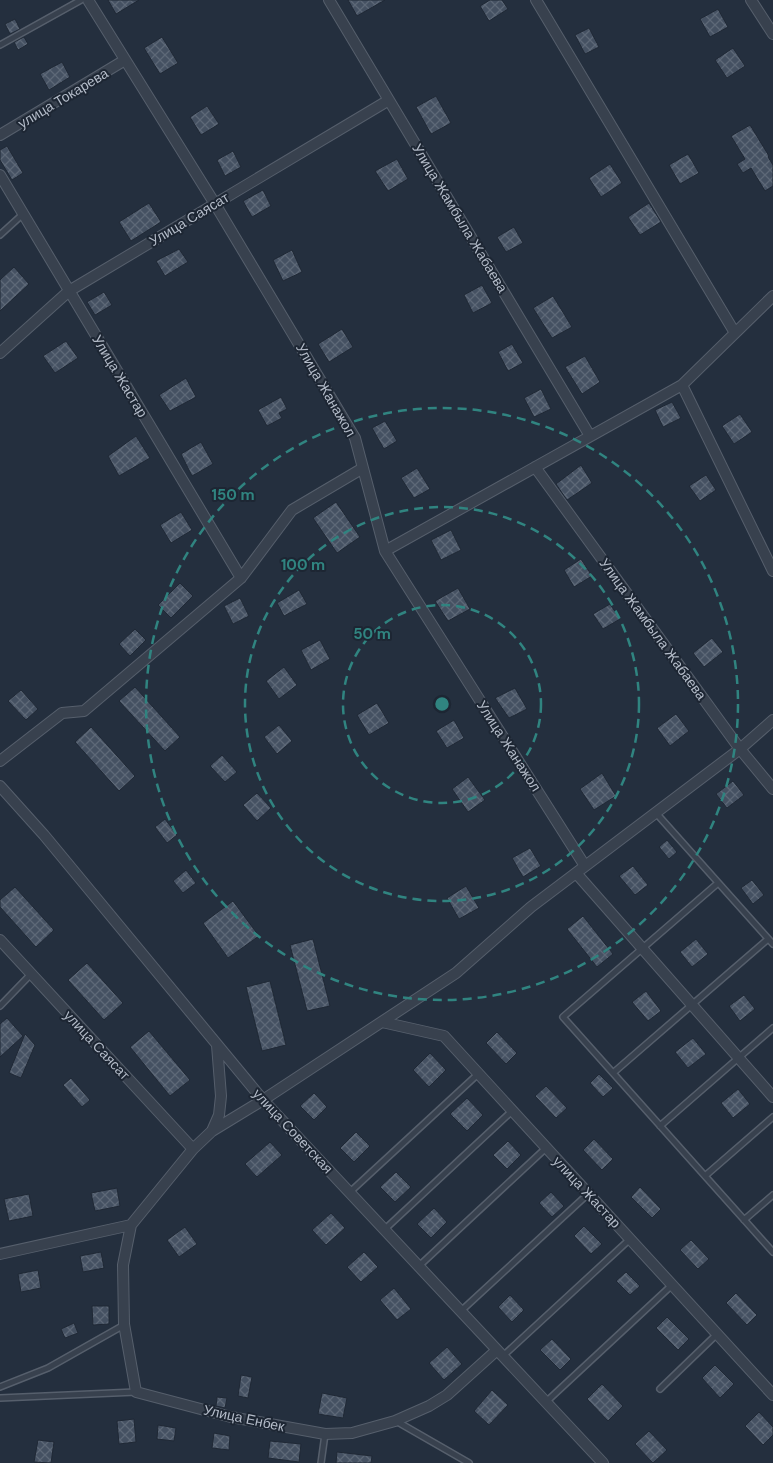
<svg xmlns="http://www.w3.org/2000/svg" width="773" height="1463" viewBox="0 0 773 1463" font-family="'DM Sans',sans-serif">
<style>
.building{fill:url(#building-cross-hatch);stroke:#1f2835}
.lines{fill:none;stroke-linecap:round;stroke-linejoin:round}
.lane-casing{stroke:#565f6c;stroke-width:8}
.street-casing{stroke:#565f6c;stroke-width:12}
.lane{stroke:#38414e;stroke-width:5}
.street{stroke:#38414e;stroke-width:10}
.ring{fill:none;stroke:#308480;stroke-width:2.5;stroke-dasharray:9 6}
.labels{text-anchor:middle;stroke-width:4;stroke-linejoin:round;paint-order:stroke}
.street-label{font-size:14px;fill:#b4bcc9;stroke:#1d2633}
.centre{fill:#308480;stroke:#1d2633;stroke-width:2.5}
.ring-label{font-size:15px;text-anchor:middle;font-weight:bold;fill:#308480;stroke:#1d2633;stroke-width:4;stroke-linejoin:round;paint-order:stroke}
</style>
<defs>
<pattern id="building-cross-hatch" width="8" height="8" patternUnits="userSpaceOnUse" patternTransform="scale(1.25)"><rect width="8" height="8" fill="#455162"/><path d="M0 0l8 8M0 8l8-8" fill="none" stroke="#5d6877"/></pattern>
</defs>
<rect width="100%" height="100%" fill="#242f3e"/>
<path class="building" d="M108 0H139L116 14Z
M348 0H385L357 16Z
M490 0H502L508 9 489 21 480 6Z
M718 9 728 27 710 37 700 19Z
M15 19 20 29 10 34 5 24Z
M589 28 599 47 585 54 575 35Z
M24 37 28 44 18 50 14 42Z
M162 37 178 63 160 74 144 48Z
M733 48 745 66 727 78 715 60Z
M62 62 70 77 49 90 40 74Z
M436 96 451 123 431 134 416 107Z
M207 106 219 124 201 135 190 117Z
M750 125 769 156 768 157 773 165V186L765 191 751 168 743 173 737 164 745 159 731 136Z
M7 146 23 173 12 180 0 160V150Z
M233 151 241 167 225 176 217 160Z
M688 154 699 173 680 184 669 165Z
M397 159 408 179 388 191 375 171Z
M610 164 622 183 601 197 589 178Z
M263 190 271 206 252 217 243 201Z
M149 203 161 222 131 241 119 222Z
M649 203 661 222 640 235 628 217Z
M514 227 523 243 506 252 497 237Z
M179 249 188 262 165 276 156 261Z
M292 250 302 272 283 281 273 260Z
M14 267 29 284 0 311V280Z
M482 285 492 303 473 313 464 295Z
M104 292 112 305 95 315 87 302Z
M553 296 572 327 552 338 533 308Z
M342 329 353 347 329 362 318 344Z
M66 341 78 358 55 373 43 356Z
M512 344 523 363 508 371 498 352Z
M585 356 600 382 582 394 565 367Z
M186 378 196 397 170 411 159 395Z
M541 389 551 409 534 417 524 398Z
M281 397 287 409 279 413 282 418 267 426 258 410Z
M672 402 681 418 663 427 655 410Z
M740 414 752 432 734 444 722 426Z
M385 421 397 441 384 449 372 428Z
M136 436 150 458 119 476 108 456Z
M201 442 213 464 192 476 181 454Z
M581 465 592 483 567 500 556 484Z
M417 468 430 489 414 498 401 478Z
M706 475 716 490 700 501 689 486Z
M336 502 360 537 337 553 313 518Z
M181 512 192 530 171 543 160 525Z
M451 530 461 550 441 560 431 540Z
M581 559 592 576 574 587 564 570Z
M180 583 193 596 171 618 158 605Z
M458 588 470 609 448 621 435 601Z
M299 590 307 604 284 616 277 603Z
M240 598 249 616 233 624 224 606Z
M610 604 620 619 603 629 593 614Z
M135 629 146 640 130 656 119 644Z
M712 638 723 652 704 667 693 653Z
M320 640 330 659 311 670 301 650Z
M284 667 297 685 279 699 266 681Z
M135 687 180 737 165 751 119 701Z
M515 688 527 709 509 718 495 698Z
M21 690 38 709 26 720 8 701Z
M377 703 389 723 369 735 357 715Z
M676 714 689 731 670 746 657 728Z
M454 720 464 738 447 748 436 731Z
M279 725 292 741 277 754 264 737Z
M91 727 135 776 119 791 75 742Z
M222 755 237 772 225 782 210 766Z
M602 773 616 796 594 810 580 789Z
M468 777 485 800 468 812 452 789Z
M733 781 744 795 727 808 716 794Z
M257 793 271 808 257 821 243 805Z
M165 819 177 835 167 843 155 827Z
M667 840 677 852 669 859 659 847Z
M530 848 541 866 523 877 512 858Z
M633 866 648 885 635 895 619 876Z
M186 870 196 883 183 893 173 881Z
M752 880 764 895 753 904 741 888Z
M466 886 479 908 459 919 447 898Z
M15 887 54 930 36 947 0 907V900Z
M233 901 259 936 228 958 203 923Z
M583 916 613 954 597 967 567 929Z
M313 939 330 1006 307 1011 290 945Z
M696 939 708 954 692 967 680 952Z
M87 963 123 1003 104 1020 68 980Z
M270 981 286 1045 262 1051 246 987Z
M646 991 661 1011 648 1021 632 1002Z
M744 995 755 1009 740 1021 729 1006Z
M7 1018 23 1036 0 1057V1024Z
M149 1031 190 1080 170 1096 130 1047Z
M497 1032 517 1053 506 1064 486 1043Z
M25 1034 35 1045 21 1078 9 1073Z
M693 1038 706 1054 688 1068 675 1052Z
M430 1053 446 1070 429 1087 413 1070Z
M599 1074 613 1088 603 1097 590 1083Z
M71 1078 90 1100 82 1107 63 1085Z
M546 1086 567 1108 556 1118 535 1096Z
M738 1089 750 1104 733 1118 721 1103Z
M314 1093 327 1107 314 1120 300 1106Z
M467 1098 483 1115 467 1131 450 1114Z
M356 1132 370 1146 354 1162 340 1148Z
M594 1139 613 1159 602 1170 583 1150Z
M508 1141 521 1155 507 1169 493 1155Z
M270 1142 282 1155 257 1177 245 1164Z
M396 1172 411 1187 395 1202 380 1187Z
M640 1187 661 1209 652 1218 631 1197Z
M117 1188 120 1206 95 1211 91 1193Z
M551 1192 564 1206 552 1217 539 1203Z
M29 1194 33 1216 9 1221 4 1199Z
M434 1208 447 1222 431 1238 417 1224Z
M331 1213 345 1228 326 1245 312 1230Z
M584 1226 602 1244 591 1254 574 1236Z
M185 1227 197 1244 179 1257 167 1240Z
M691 1240 709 1259 698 1269 680 1250Z
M101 1252 104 1268 83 1272 80 1256Z
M364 1252 378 1267 361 1282 347 1267Z
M38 1270 41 1288 21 1292 18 1274Z
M626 1272 640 1286 630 1295 616 1281Z
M394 1288 411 1309 397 1320 380 1300Z
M736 1293 757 1315 747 1325 726 1303Z
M510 1295 524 1310 512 1322 498 1307Z
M92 1306H109V1324L93 1325Z
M667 1317 689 1339 678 1350 656 1328Z
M74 1323 78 1333 65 1338 61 1329Z
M552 1339 571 1359 560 1370 540 1350Z
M447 1347 462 1364 444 1380 429 1363Z
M715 1365 734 1384 720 1398 702 1378Z
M241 1375 252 1377 248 1398 238 1396Z
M602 1384 623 1406 608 1421 587 1399Z
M492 1390 508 1405 489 1425 474 1411Z
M322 1393 347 1398 343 1418 318 1414Z
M217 1397 227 1398 225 1408 216 1406Z
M759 1412 773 1427V1435L763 1445 745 1426Z
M134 1419 136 1442 119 1444 117 1421Z
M158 1425 176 1428 174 1441 157 1439Z
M649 1431 667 1450 653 1463 635 1444Z
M214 1433 230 1436 229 1450 212 1448Z
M38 1440 54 1442 51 1463 34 1462Z
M270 1441 301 1444 299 1462 268 1458Z
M337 1452 372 1456 371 1463H336Z"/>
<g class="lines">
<defs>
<path id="lane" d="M0 45 81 0
M0 235 23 214
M656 813 773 944
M718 883 563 1017 773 1252
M0 1006 31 974
M613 1073 768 939
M660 1126 773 1028
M705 1176 773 1117
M350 1192 478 1074
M744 1220 773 1195
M384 1230 512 1111
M419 1266 546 1148
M461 1311 588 1194
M503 1356 630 1239
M0 1387 48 1368 124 1325
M660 1389 717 1334
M0 1398 136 1392
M546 1402 672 1285
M396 1421 469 1463
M321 1463 325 1434"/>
<path id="street" d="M88 0 215 204 355 438 385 551 585 866
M329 0 590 436
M536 0 735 333
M751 0 773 34
M0 135 125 60
M0 175 241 578
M0 353 69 291 389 100
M682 385 773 571
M535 467 740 749 773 789
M385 551 682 385 773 296
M0 761 62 713 84 711 241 578 292 510 363 468
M0 786 44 835 263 1100 603 1463
M576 873 773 1097
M0 940 193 1149
M382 1022 444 1036 773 1395
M212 1131 219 1115 221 1096 217 1045
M131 1225 123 1265 124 1324 136 1392 231 1417 325 1434 352 1433 395 1421 429 1406 447 1395 497 1350
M0 1254 131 1225 193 1149 212 1131 263 1100 456 973 531 907 740 749 773 720"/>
</defs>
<use href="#lane" class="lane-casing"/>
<use href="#street" class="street-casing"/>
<use href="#lane" class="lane"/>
<use href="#street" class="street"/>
</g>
<g class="ring">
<circle cx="442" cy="704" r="99"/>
<circle cx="442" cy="704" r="197"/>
<circle cx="442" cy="704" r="296"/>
</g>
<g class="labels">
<g class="street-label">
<text transform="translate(63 98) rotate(-31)" y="5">улица Токарева</text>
<text transform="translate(460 218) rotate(59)" y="5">Улица Жамбыла Жабаева</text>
<text transform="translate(189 219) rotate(-31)" y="5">Улица Саясат</text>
<text transform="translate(120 376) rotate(59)" y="5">Улица Жастар</text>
<text transform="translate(326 390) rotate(60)" y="5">Улица Жанажол</text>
<text transform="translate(653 629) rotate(54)" y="5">Улица Жамбыла Жабаева</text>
<text transform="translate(509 746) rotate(57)" y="5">Улица Жанажол</text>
<text transform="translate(97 1045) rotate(47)" y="5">улица Саясат</text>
<text transform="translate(293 1131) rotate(47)" y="5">улица Советская</text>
<text transform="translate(587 1192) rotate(47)" y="5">улица Жастар</text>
<text transform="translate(244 1418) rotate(12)" y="5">Улица Енбек</text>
</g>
</g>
<circle cx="442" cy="704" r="8" class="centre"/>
<g class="ring-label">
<text x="233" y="500">150 m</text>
<text x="303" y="570">100 m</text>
<text x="372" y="639">50 m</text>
</g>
</svg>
